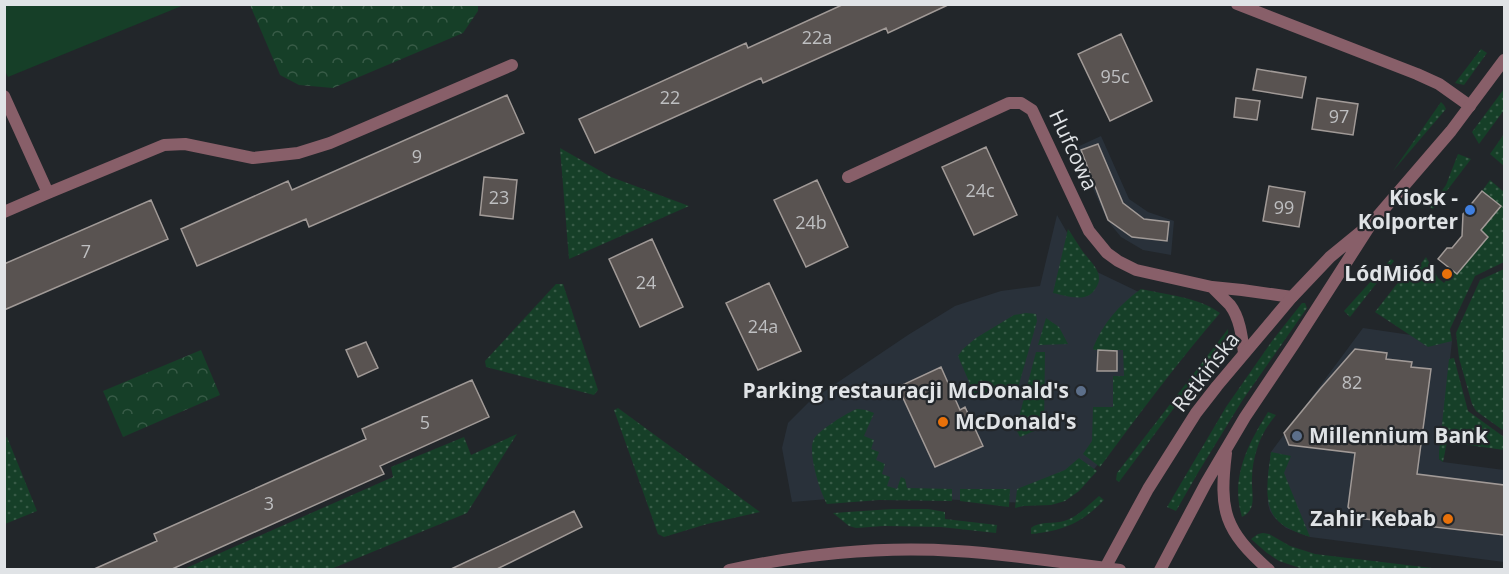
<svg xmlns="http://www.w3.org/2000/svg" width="1509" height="574" viewBox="0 0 1509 574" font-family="'Open Sans',sans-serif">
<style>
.built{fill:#29313a}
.grass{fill:url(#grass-dots)}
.park{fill:url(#park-crowns)}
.pitch{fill:#163f28}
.building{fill:#595351;stroke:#a19a97;stroke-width:1.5}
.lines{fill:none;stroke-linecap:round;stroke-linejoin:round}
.minor{stroke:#885f69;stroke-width:12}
.tertiary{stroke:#885f69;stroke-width:12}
.shop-dot{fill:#3f7fe0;stroke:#22262a;stroke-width:2}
.food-dot{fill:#e8710a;stroke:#22262a;stroke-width:2}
.service-dot{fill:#5c6f8a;stroke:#22262a;stroke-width:2}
.labels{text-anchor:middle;stroke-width:4.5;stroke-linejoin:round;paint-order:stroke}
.number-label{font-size:18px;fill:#bebfc1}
.street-label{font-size:21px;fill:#e0e3e6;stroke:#22262a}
.poi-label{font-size:21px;font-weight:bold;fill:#e0e3e6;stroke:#22262a;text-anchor:end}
</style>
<defs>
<pattern id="grass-dots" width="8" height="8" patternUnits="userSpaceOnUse" patternTransform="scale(1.5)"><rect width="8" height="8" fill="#163f28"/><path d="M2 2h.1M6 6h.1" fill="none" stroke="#385b47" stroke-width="1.8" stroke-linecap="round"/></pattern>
<pattern id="park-crowns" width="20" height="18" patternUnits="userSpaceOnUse" patternTransform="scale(1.5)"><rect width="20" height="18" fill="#163f28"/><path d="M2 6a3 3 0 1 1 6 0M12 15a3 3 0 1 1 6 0" fill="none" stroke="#385b47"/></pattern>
</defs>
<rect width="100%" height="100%" fill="#22262a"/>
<path class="built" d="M1101 136 1129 199 1148 212 1174 221 1171 255 1143 250 1121 237 1107 220 1075 148Z
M1057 215 1069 236 1093 270 1143 294 1110 450 1090 474 1045 503 999 502 881 496 840 498 792 502 782 448 788 423 810 401 908 335 955 306 1001 291 1040 286Z
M1363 328 1452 341 1439 459 1443 462 1504 470V562L1310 537 1286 528 1274 517 1270 511 1268 504V474L1271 452Z"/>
<path class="grass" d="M1481 49 1487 53 1464 85 1455 83Z
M1504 89V110L1479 144 1472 132Z
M1441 102 1444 105 1446 109 1393 171Z
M1504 134V166L1490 154Z
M560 148 611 177 689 206 569 259Z
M1458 154 1471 159 1433 209 1430 207 1446 185Z
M1490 180 1504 192V262L1475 276 1450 329 1452 341 1428 347 1375 312 1407 271 1412 275 1426 257 1438 278 1444 283 1454 271 1457 274 1488 237 1481 230 1501 206 1482 191Z
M1068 229C1073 236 1077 243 1081 249 1088 260 1105 272 1097 286 1095 290 1091 295 1087 296 1078 300 1062 295 1053 293Z
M1391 259 1394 261 1350 317 1344 311Z
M1504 269V431L1476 411 1472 404 1459 358 1456 333 1480 280Z
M556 284H563L598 390 594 395 486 367 485 361Z
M1141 289C1167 295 1198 297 1220 313 1178 362 1139 414 1100 467L1083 454 1092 441 1093 407H1113V376H1124L1123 350H1094L1093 348C1103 323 1119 305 1141 289Z
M1302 303H1305L1307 308 1242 401 1199 471 1176 511 1167 507 1226 407 1272 341Z
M1026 313 1036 314 1037 321 1016 395 1003 398 997 388 976 398 958 356 963 349 976 338 1014 315Z
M1046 318 1059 327 1068 344 1038 345Z
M1228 329V336L1222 349 1177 404 1119 482 1116 480 1117 473Z
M1036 352H1045L1044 427 1020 437 1016 429Z
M1454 358 1468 411 1504 437V450L1447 442 1443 462 1439 459V452L1449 359Z
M618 408 760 512 707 524 664 537 658 534 614 410Z
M857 409 866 410 874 413 864 436 874 440 871 449 879 452 876 460 885 464 882 474 890 477 887 486 897 489 901 477 905 479 907 488 952 489V501L879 500 827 504C820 492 807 451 814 439 818 431 848 412 857 409Z
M1268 412 1276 415C1267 426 1261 436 1257 449 1254 458 1252 468 1252 478 1251 493 1258 509 1242 517 1230 478 1248 444 1268 412Z
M517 434 467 513 331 569H184L393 477 391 467 464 437 471 455Z
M7 437 37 511 5 524 4 438Z
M1271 452 1291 456 1284 473 1310 537C1302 534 1295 532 1288 528 1259 514 1268 478 1271 452Z
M1079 458 1097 471 1079 491 1065 501 1051 505 1023 506 1015 508 1017 489 1065 470Z
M960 489H1010L1009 507 960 501Z
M1099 496 1104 500C1082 523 1063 531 1031 534V528C1039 521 1053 524 1064 521 1078 517 1088 505 1099 496Z
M892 509H928L945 512V519L997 525 996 533 941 527 884 526 856 528 849 526 833 513Z
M1263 533 1269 534 1290 546 1315 554 1440 569H1303L1279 561 1267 553 1251 539 1258 534Z"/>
<path class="park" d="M250 5 478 4V11L463 33 333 88 299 85 280 75Z
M201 350 220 395 123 437 103 391Z"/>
<path class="pitch" d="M5 4H184V5L8 77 4 69Z"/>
<path class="building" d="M844 4H950L888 33 886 28 763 83 761 78 595 153 579 119 746 43 748 48Z
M1121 34 1152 101 1110 121 1078 54Z
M1257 69 1306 77 1302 98 1253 90Z
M507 95 524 133 309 227 306 219 197 266 181 229 288 181 292 190Z
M1236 98 1260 101 1257 120 1234 117Z
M1317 98 1358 104 1353 135 1312 129Z
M1098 144 1123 203 1144 219 1169 222 1167 241 1132 237 1108 220 1081 150Z
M986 147 1017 215 974 235 942 167Z
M484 177 517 180 513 219 480 215Z
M817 180 848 247 806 267 774 200Z
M1269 186 1305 192 1299 227 1263 221Z
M1482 191 1501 206 1481 230 1488 237 1457 274 1438 259 1447 248H1452L1462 236 1463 214Z
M151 200 168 239 4 310V264Z
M652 239 683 307 640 327 609 259Z
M769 283 801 351 758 370 726 303Z
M366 342 378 368 358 377 346 350Z
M1355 349 1387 353 1386 359 1412 362 1411 367 1431 369 1417 474 1504 485V535L1357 518 1348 507 1355 453 1289 445 1284 433 1320 389Z
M1098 350 1117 351V371H1097Z
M941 367 960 410 965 407 983 446 935 467 898 387Z
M472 380 489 417 380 466 384 474 170 570H92L157 541 154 534 366 439 362 429Z
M574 511 582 527 495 570H449Z"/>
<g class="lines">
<path class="minor" d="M1237 4 1417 74 1439 84 1470 106
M4 96 48 193
M848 177 1009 103H1021L1032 110 1089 231 1107 253 1118 261 1136 270 1212 287 1242 290 1292 297
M4 212 48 193 164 145 185 144 253 158 298 153 330 143 512 65
M1212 287C1218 293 1224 299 1230 305 1240 318 1242 337 1244 353"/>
<path class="tertiary" d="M1226 453C1219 511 1224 530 1269 570
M729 570C804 554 880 546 956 551 1011 554 1065 563 1120 570
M1104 570 1148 489 1196 413 1217 386 1292 297 1330 257 1363 230
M1160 570 1206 483 1245 417 1294 344 1371 224 1451 131 1504 60"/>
</g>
<circle class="shop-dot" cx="1470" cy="210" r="6"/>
<g class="food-dot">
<circle cx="1447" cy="274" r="6"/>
<circle cx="943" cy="422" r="6"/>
<circle cx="1448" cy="519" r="6"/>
</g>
<g class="service-dot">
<circle cx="1081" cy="391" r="6"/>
<circle cx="1297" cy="436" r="6"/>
</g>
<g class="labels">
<g class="number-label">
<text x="817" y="44">22a</text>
<text x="1115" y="83">95c</text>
<text x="670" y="104">22</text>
<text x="1339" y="123">97</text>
<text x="417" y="163">9</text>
<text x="980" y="197">24c</text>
<text x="499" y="204">23</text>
<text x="1284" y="214">99</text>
<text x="811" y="229">24b</text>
<text x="86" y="258">7</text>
<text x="646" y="289">24</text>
<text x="763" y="333">24a</text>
<text x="1352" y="389">82</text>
<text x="425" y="429">5</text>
<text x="269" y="510">3</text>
</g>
<g class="street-label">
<text transform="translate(1073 150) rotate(65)" y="7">Hufcowa</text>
<text transform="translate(1206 372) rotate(-52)" y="7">Retkińska</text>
</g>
<g class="poi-label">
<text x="1458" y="205">Kiosk -<tspan x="1458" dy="24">Kolporter</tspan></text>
<text x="1435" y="281">LódMiód</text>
<text x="1069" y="398">Parking restauracji McDonald's</text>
<text x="955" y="429" text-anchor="start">McDonald's</text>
<text x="1309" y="443" text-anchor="start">Millennium Bank</text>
<text x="1436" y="526">Zahir Kebab</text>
</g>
</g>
<rect width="1509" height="574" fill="none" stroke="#e0e3e6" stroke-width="12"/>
</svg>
